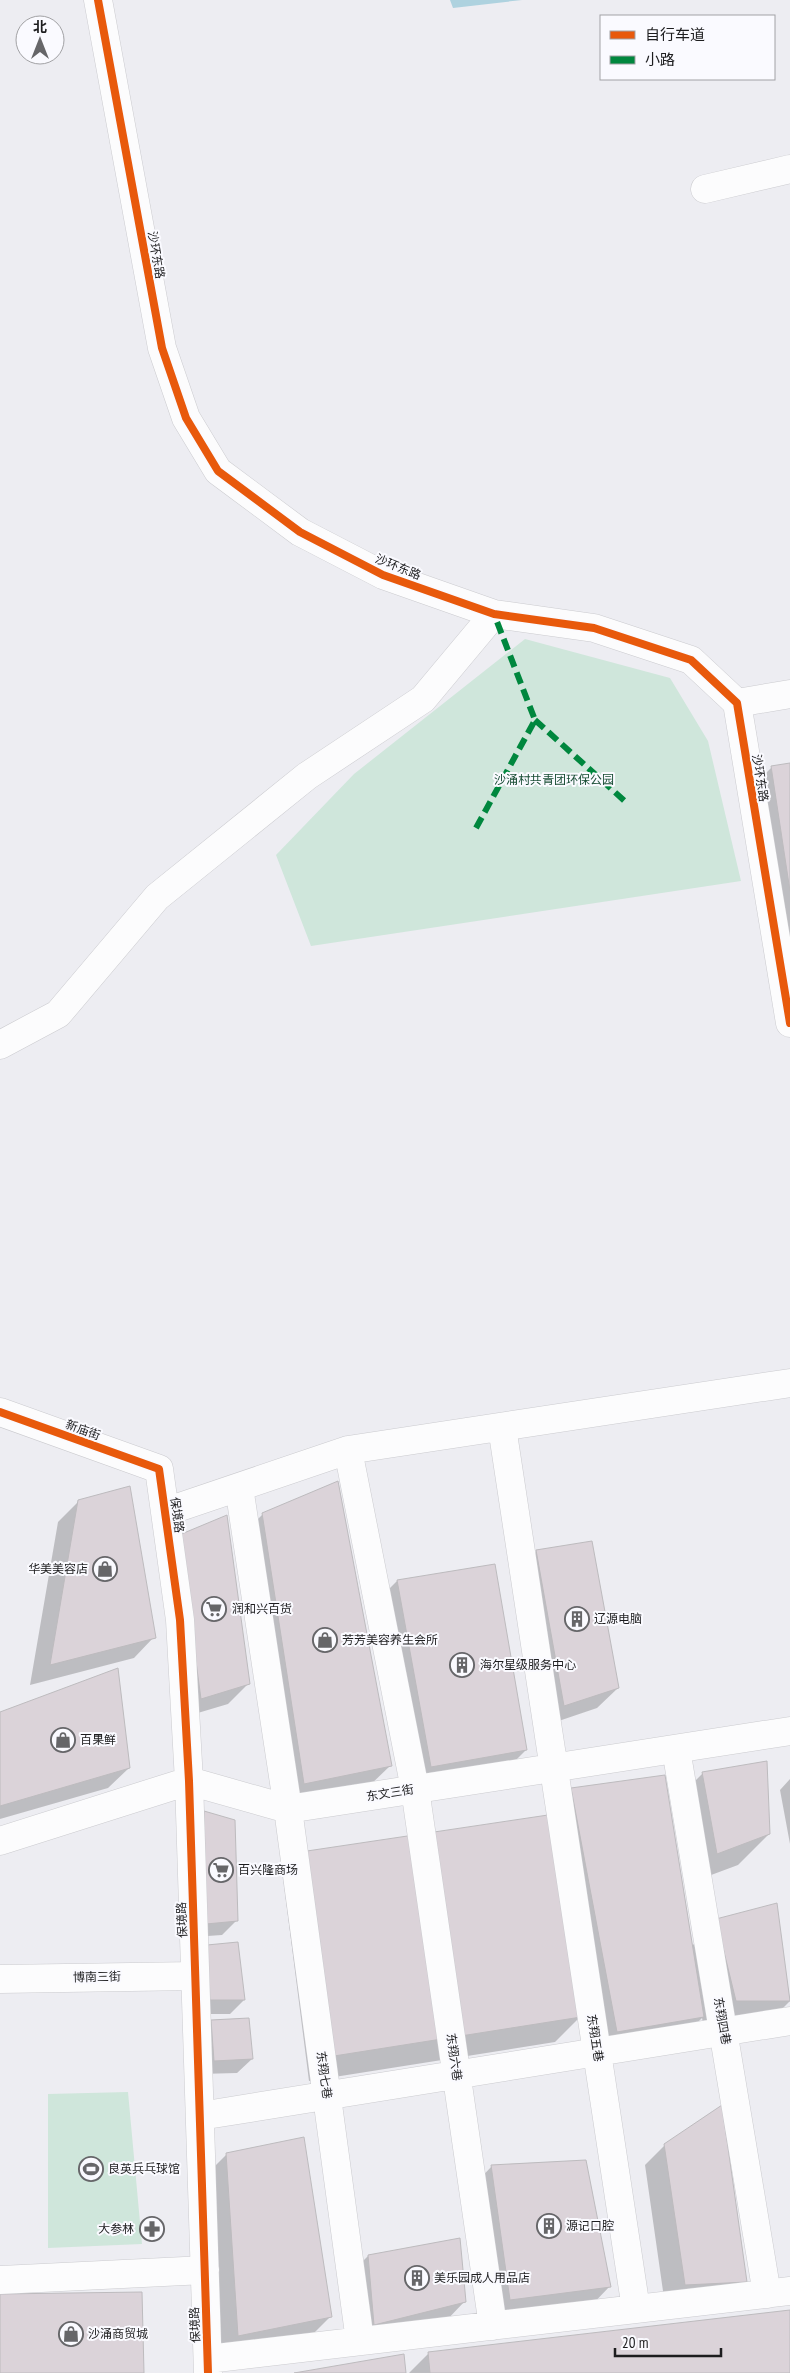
<svg xmlns="http://www.w3.org/2000/svg" width="790" height="2373" viewBox="0 0 790 2373" font-family="'PT Sans Narrow','Noto Sans SC',sans-serif">
<style>
.green{fill:#cfe6db}
.water{fill:#aed2df}
.shadow{fill:#0003}
.building{fill:#dbd3d9;stroke:#bdbbbe}
.lines{fill:none;stroke-linecap:round;stroke-linejoin:round}
.minor-casing{stroke:#cbcbcf;stroke-width:29}
.minor{stroke:#fcfcfd;stroke-width:28}
.quiet{stroke:#00873e;stroke-width:6;stroke-dasharray:12 6;stroke-linecap:butt}
.cycleway-casing{stroke:#fafaff;stroke-width:11}
.cycleway{stroke:#e8590c;stroke-width:8}
.labels{text-anchor:middle;stroke-width:4;stroke-linejoin:round;paint-order:stroke}
.street-label{font-size:12px;fill:#1d1d1f;stroke:#fafaff}
.park-label{font-size:12px;fill:#184d35;stroke:#fafaff}
.poi-label{font-size:12px;fill:#1d1d1f;stroke:#fafaff;text-anchor:start}
</style>
<rect width="100%" height="100%" fill="#ededf2"/>
<path class="green" d="M525 639 670 678 708 741 741 881 311 946 276 855 354 774Z
M128 2092 142 2244 48 2248V2094Z"/>
<path class="water" d="M450 0H522L453 8Z"/>
<path class="shadow" d="M790 764V1022L747 792 772 767Z
M79 1501 154 1637 134 1658 30 1685 58 1522Z
M262 1515 391 1765 365 1790 280 1808 237 1540Z
M537 1551 618 1688 597 1708 544 1726 517 1571Z
M159 1557 249 1683 228 1704 181 1718Z
M397 1581 526 1750 501 1775 406 1791 372 1606Z
M0 1713 129 1768 108 1788 0 1819Z
M703 1773 769 1834 738 1865 687 1884 672 1804Z
M790 1779V1844L780 1790Z
M571 1789 692 1946 717 1920 776 1905 790 2001 759 2032H705L702 2018 678 2042 592 2056 580 2017 555 2042 309 2081 283 1877 308 1852 547 1817 546 1814Z
M204 1812 236 1921 222 1935 193 1937 190 1826Z
M193 1960 244 2000 230 2014H193Z
M211 2021 252 2059 237 2073 200 2074 197 2035Z
M665 2145 746 2281 725 2301 665 2305 645 2165Z
M227 2154 330 2317 310 2337 218 2355 206 2175Z
M492 2166 610 2286 590 2307 490 2320 472 2187Z
M368 2256 465 2301 445 2322 354 2344 348 2276Z
M790 2311V2373H409L429 2353Z"/>
<path class="building" d="M790 763V891L771 766Z
M338 1481 392 1766 304 1784 262 1513Z
M130 1486 156 1638 50 1665 78 1500Z
M227 1515 250 1684 201 1699 179 1535Z
M592 1541 619 1688 564 1706 536 1550Z
M495 1564 527 1750 431 1767 397 1580Z
M118 1668 130 1768 0 1806V1712Z
M767 1761 770 1834 717 1854 702 1772Z
M665 1775 704 2017 617 2032 571 1788Z
M204 1811 235 1820 238 1921 206 1924Z
M548 1815 581 2017 334 2056 307 1851Z
M777 1903 790 2001H736L716 1919Z
M238 1942 245 2000H207V1945Z
M249 2018 253 2059 214 2061 211 2020Z
M722 2105 747 2282 685 2285 664 2144Z
M304 2137 332 2317 238 2336 226 2153Z
M586 2160 611 2287 510 2300 491 2165Z
M460 2238 466 2302 374 2325 368 2255Z
M142 2292 144 2373H0V2294Z
M790 2310V2373H430L428 2352Z
M404 2354 406 2373H294Z"/>
<g class="lines">
<defs>
<path id="minor" d="M98 0 162 348 186 418 218 471 300 532 383 575 494 614 594 628 691 660 737 703 790 1023
M705 189 790 169
M737 703 790 694
M0 1045 58 1014 157 897 307 776 423 699 494 614
M0 1412 159 1469 180 1620 189 1781 208 2373
M502 1427 636 2309
M348 1450 415 1789 493 2326
M239 1487 288 1809 360 2341
M165 1512 348 1450 790 1383
M676 1749 767 2294
M0 1841 189 1781 288 1809 790 1731
M0 1979 195 1976
M200 2116 790 2021
M0 2280 205 2270
M208 2359 790 2291"/>
</defs>
<use href="#minor" class="minor-casing"/>
<use href="#minor" class="minor"/>
<path class="quiet" d="M535 720 628 804
M476 828 535 720 494 614"/>
<defs>
<path id="cycleway" d="M98 0 162 348 186 418 218 471 300 532 383 575 494 614 594 628 691 660 737 703 790 1023
M0 1412 159 1469 180 1620 189 1781 208 2373"/>
</defs>
<use href="#cycleway" class="cycleway-casing"/>
<use href="#cycleway" class="cycleway"/>
</g>
<defs>
<symbol id="shop-ring" viewBox="-11 -11 22 22"><circle r="9.5" fill="#fafaff" stroke="#666669" stroke-width="1.5"/><path d="M-5-2.5h2.3a2.7 3.5 0 0 1 5.4 0H5L5.5 6h-11ZM-1.5-2.5h3a1.5 2.3 0 0 0-3 0Z" fill="#666669"/></symbol>
<symbol id="supermarket-ring" viewBox="-11 -11 22 22"><circle r="9.5" fill="#fafaff" stroke="#666669" stroke-width="1.5"/><path d="M-6-5.5h2.5l.6 2H6L4.5 2H-2.5L-4.4-4H-6ZM-1.5 3.2a1.3 1.3 0 1 0 .1 0ZM3 3.2a1.3 1.3 0 1 0 .1 0Z" fill="#666669"/></symbol>
<symbol id="building-ring" viewBox="-11 -11 22 22"><circle r="9.5" fill="#fafaff" stroke="#666669" stroke-width="1.5"/><path d="M-4-6H4V6H1V3H-1V6H-4ZM-2.5-4.3h1.7v1.8h-1.7ZM.8-4.3h1.7v1.8H.8ZM-2.5-1h1.7V.8h-1.7ZM.8-1h1.7V.8H.8Z" fill="#666669"/></symbol>
<symbol id="stadium-ring" viewBox="-11 -11 22 22"><circle r="9.5" fill="#fafaff" stroke="#666669" stroke-width="1.5"/><path d="M0-5a6.5 5 0 1 0 0 10a6.5 5 0 1 0 0-10ZM-3.5-1.8h7v3.6h-7Z" fill="#666669"/></symbol>
<symbol id="pharmacy-ring" viewBox="-11 -11 22 22"><circle r="9.5" fill="#fafaff" stroke="#666669" stroke-width="1.5"/><path d="M-2-6h4v4h4v4h-4v4h-4v-4h-4v-4h4Z" fill="#666669"/></symbol>
</defs>
<g fill-rule="evenodd">
<use href="#shop-ring" x="91" y="1555" width="28" height="28"/>
<use href="#supermarket-ring" x="200" y="1595" width="28" height="28"/>
<use href="#building-ring" x="563" y="1605" width="28" height="28"/>
<use href="#shop-ring" x="311" y="1626" width="28" height="28"/>
<use href="#building-ring" x="448" y="1651" width="28" height="28"/>
<use href="#shop-ring" x="49" y="1726" width="28" height="28"/>
<use href="#supermarket-ring" x="207" y="1856" width="28" height="28"/>
<use href="#stadium-ring" x="77" y="2155" width="28" height="28"/>
<use href="#building-ring" x="535" y="2212" width="28" height="28"/>
<use href="#pharmacy-ring" x="138" y="2215" width="28" height="28"/>
<use href="#building-ring" x="403" y="2264" width="28" height="28"/>
<use href="#shop-ring" x="57" y="2320" width="28" height="28"/>
</g>
<g class="labels">
<g class="street-label">
<text transform="translate(156 255) rotate(80)" y="4">沙环东路</text>
<text transform="translate(398 567) rotate(22)" y="4">沙环东路</text>
<text transform="translate(760 778) rotate(81)" y="4">沙环东路</text>
<text transform="translate(83 1430) rotate(20)" y="4">新庙街</text>
<text transform="translate(177 1515) rotate(82)" y="4">保境路</text>
<text transform="translate(390 1793) rotate(-9)" y="4">东文三街</text>
<text transform="translate(182 1920) rotate(-92)" y="4">保境路</text>
<text transform="translate(97 1977) rotate(-1)" y="4">博南三街</text>
<text transform="translate(722 2021) rotate(80)" y="4">东翔四巷</text>
<text transform="translate(595 2038) rotate(81)" y="4">东翔五巷</text>
<text transform="translate(454 2057) rotate(82)" y="4">东翔六巷</text>
<text transform="translate(324 2075) rotate(82)" y="4">东翔七巷</text>
<text transform="translate(195 2325) rotate(-92)" y="4">保境路</text>
</g>
<g class="park-label">
<text x="554" y="784">沙涌村共青团环保公园</text>
</g>
<g class="poi-label">
<text x="88" y="1573" text-anchor="end">华美美容店</text>
<text x="232" y="1613">润和兴百货</text>
<text x="594" y="1623">辽源电脑</text>
<text x="342" y="1644">芳芳美容养生会所</text>
<text x="480" y="1669">海尔星级服务中心</text>
<text x="80" y="1744">百果鲜</text>
<text x="238" y="1874">百兴隆商场</text>
<text x="108" y="2173">良英兵乓球馆</text>
<text x="566" y="2230">源记口腔</text>
<text x="134" y="2233" text-anchor="end">大参林</text>
<text x="434" y="2282">美乐园成人用品店</text>
<text x="88" y="2338">沙涌商贸城</text>
</g>
</g>
<rect x="600" y="15" width="175" height="65" fill="#fafaff" stroke="#a2a2a5"/>
<rect x="610" y="31" width="25" height="8" fill="#e8590c" stroke="#a2a2a5"/>
<text x="645" y="40" font-size="15" fill="#1d1d1f">自行车道</text>
<rect x="610" y="56" width="25" height="8" fill="#00873e" stroke="#a2a2a5"/>
<text x="645" y="65" font-size="15" fill="#1d1d1f">小路</text>
<g transform="translate(40 40)"><circle r="24" fill="#fafaff" stroke="#a2a2a5"/>
<path d="M0-4L9 19L0 12L-9 19Z" fill="#666669"/>
<text y="-8" font-size="14" font-weight="bold" text-anchor="middle" fill="#1d1d1f">北</text>
</g>
<path d="M615 2348v8h106v-8" fill="none" stroke="#1d1d1f" stroke-width="2.5"/>
<text x="622" y="2348" font-size="15" fill="#1d1d1f" stroke="#fafaff" stroke-width="4" paint-order="stroke">20 m</text>
</svg>
